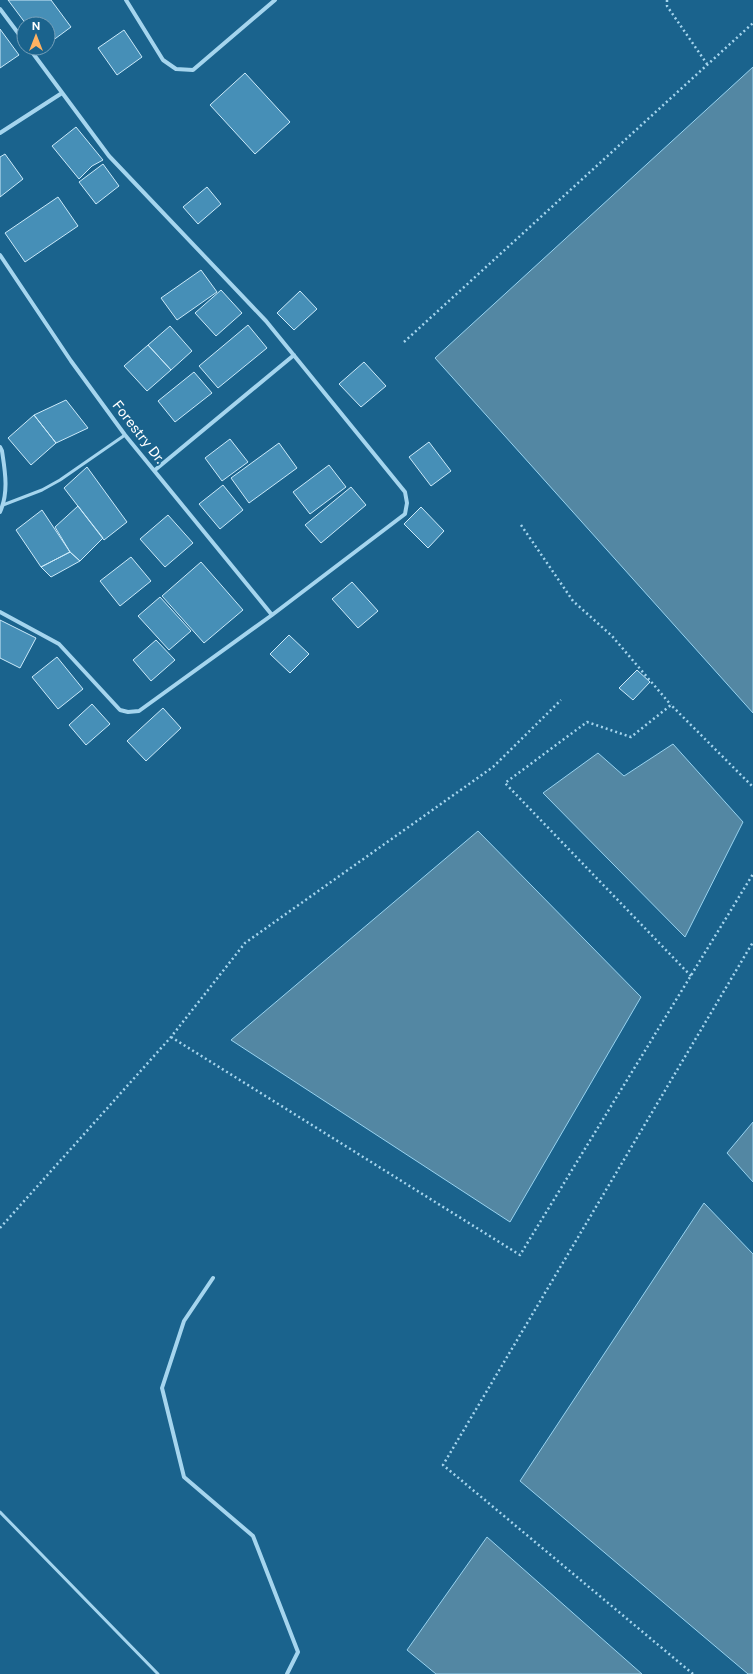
<svg xmlns="http://www.w3.org/2000/svg" width="753" height="1674" viewBox="0 0 753 1674" font-family="'Public Sans',sans-serif">
<style>
.water{fill:#5387a3;stroke:#98d3f0}
.building{fill:#468fb7;stroke:#cbeafa}
.lines{fill:none;stroke-linecap:round;stroke-linejoin:round}
.path{stroke:#a5d5ee;stroke-width:2.5;stroke-dasharray:2 3;stroke-linecap:butt}
.service{stroke:#a5d5ee;stroke-width:3}
.minor{stroke:#a5d5ee;stroke-width:4}
.labels{text-anchor:middle;stroke-width:3.5;stroke-linejoin:round;paint-order:stroke}
.street-label{font-size:14px;fill:#fff;stroke:#1a638d}
</style>
<rect width="100%" height="100%" fill="#1a638d"/>
<path class="water" d="M753 67V713L435 358Z
M673 744 743 822 685 937 543 793 598 753 624 776Z
M478 831 641 997 510 1222 231 1040Z
M753 1122V1182L727 1153Z
M704 1203 753 1254V1674H748L520 1481Z
M487 1537 642 1674H436L407 1650Z"/>
<path class="building" d="M8 0H51L71 27 48 44V24H26Z
M0 29 19 55 0 68Z
M124 30 142 57 117 75 98 48Z
M245 73 290 122 255 154 210 105Z
M76 127 103 160 92 166 79 179 52 146Z
M5 154 23 179 0 197V157Z
M103 164 119 186 96 204 79 182Z
M207 187 221 204 198 224 183 207Z
M58 197 78 226 25 262 5 233Z
M201 270 217 292 177 320 161 298Z
M221 290 242 313 216 336 195 313Z
M300 291 317 309 294 330 277 313Z
M248 325 267 348 218 388 199 366Z
M170 326 192 351 171 370 148 345Z
M148 345 171 370 147 391 124 366Z
M364 362 386 386 361 407 339 384Z
M194 372 212 393 175 422 158 401Z
M66 400 88 428 56 443 34 415Z
M34 415 56 443 31 465 8 438Z
M230 439 248 462 222 481 205 458Z
M429 442 451 471 431 486 409 457Z
M279 443 297 468 249 503 231 478Z
M329 465 346 487 310 514 293 492Z
M87 467 127 522 104 540 64 488Z
M223 485 243 510 220 529 199 504Z
M351 487 366 505 321 543 305 525Z
M78 506 103 538 80 561 70 552 55 527Z
M421 507 444 531 428 548 404 524Z
M42 510 70 552 41 567 16 530Z
M168 515 193 543 165 567 140 539Z
M70 552 80 561 51 577 41 567Z
M131 557 151 581 120 606 100 581Z
M201 562 243 610 204 643 162 596Z
M352 582 378 611 358 628 332 599Z
M160 597 191 631 169 650 138 616Z
M0 620 36 638 20 668 0 658Z
M289 635 309 654 290 673 270 654Z
M156 640 175 660 151 681 133 660Z
M57 657 83 689 58 709 32 677Z
M637 670 650 682 633 700 619 688Z
M92 704 110 724 86 745 69 725Z
M163 708 181 728 146 761 127 741Z"/>
<g class="lines">
<path class="path" d="M667 0V6L707 64
M404 342 753 23
M521 525 573 601 612 636 671 705
M691 976 505 783 587 722 631 737 671 705 753 787
M171 1037 520 1255 753 874
M0 1228 171 1037 245 943 493 767 561 700
M693 1674 443 1465 753 942"/>
<path class="service" d="M3 505 42 490 60 480 125 435
M0 1512 158 1674"/>
<path class="minor" d="M126 0 163 60 176 69 193 70 275 0
M0 9 24 41
M0 133 62 93
M0 255 71 361 125 435 272 615
M0 447 2 451C5 471 9 492 0 512
M155 470 294 355
M0 612 59 644 120 710 128 712 139 711 272 615 405 514 407 503 405 492 266 321 109 156 29 48
M213 1278 184 1321 162 1388 184 1477 253 1536 298 1652 287 1674"/>
</g>
<g class="labels">
<g class="street-label">
<text transform="translate(139 432) rotate(52)" y="5">Forestry Dr.</text>
</g>
</g>
<g transform="translate(36 36)"><circle r="19" fill="#1a638d" stroke="#76a1bb"/>
<path d="M0-3L7 15L0 10L-7 15Z" fill="#ffb262"/>
<text y="-6" font-size="11" font-weight="bold" text-anchor="middle" fill="#ffffff">N</text>
</g>
</svg>
